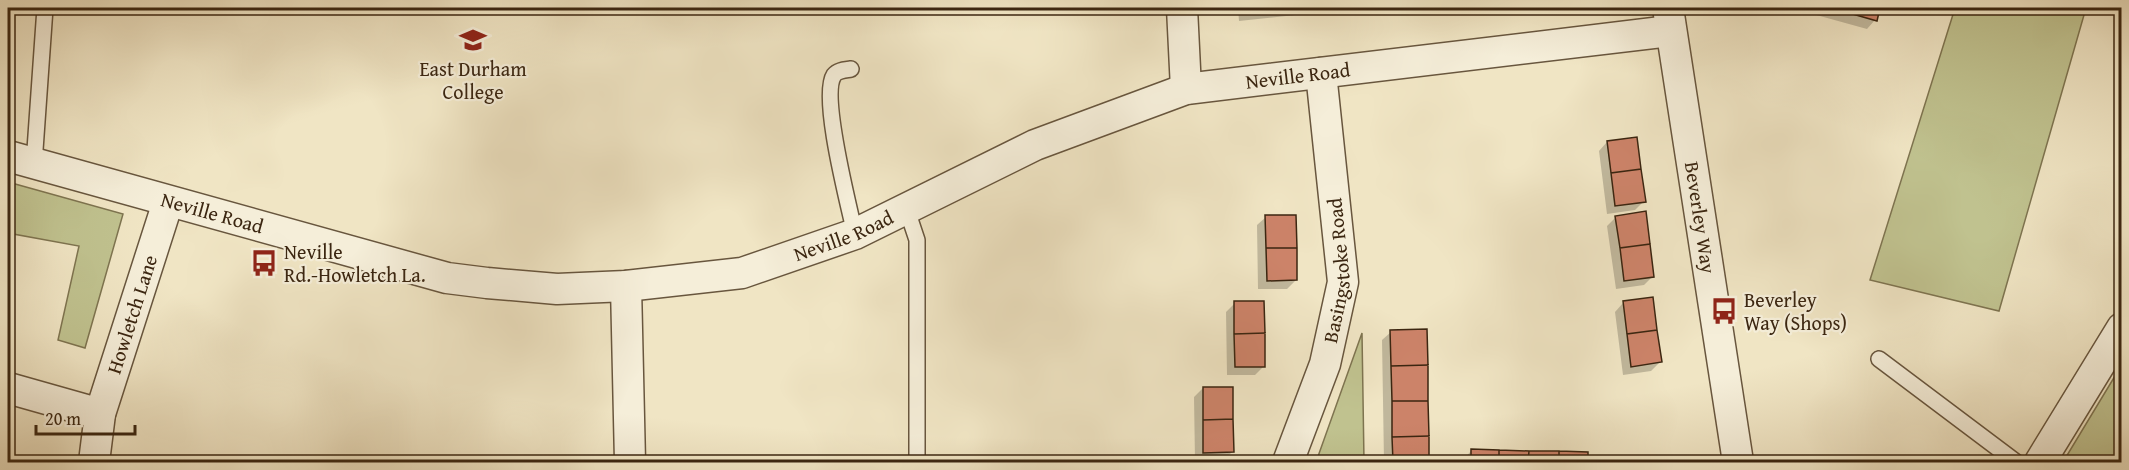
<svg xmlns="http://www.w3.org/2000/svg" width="2129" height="470" viewBox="0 0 2129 470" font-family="'Gentium Book Plus',serif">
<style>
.green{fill:#c0c28f;stroke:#7e7450;stroke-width:1.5}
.shadow{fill:#0003}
.building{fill:#cc8369;stroke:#3b2611;stroke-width:1.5}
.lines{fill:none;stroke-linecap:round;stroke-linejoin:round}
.lane-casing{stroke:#68563e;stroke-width:18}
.street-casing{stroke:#68563e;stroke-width:33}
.lane{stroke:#f5eed9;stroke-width:15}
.street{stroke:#f5eed9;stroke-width:30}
.labels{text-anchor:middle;stroke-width:4.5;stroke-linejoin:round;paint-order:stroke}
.poi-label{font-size:20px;fill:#3b2611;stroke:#f5eed9;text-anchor:start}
.street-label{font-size:20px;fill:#3b2611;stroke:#f5eed9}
</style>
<rect width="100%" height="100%" fill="#f0e5c4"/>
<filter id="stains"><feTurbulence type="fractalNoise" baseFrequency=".00333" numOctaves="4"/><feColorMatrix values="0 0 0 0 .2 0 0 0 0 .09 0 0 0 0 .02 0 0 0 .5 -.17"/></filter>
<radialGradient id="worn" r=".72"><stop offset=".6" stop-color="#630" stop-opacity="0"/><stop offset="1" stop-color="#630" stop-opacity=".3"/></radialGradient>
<path class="green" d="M1955 8H2086L1999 311 1870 280Z
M8 182 123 214 85 348 58 340 79 246 8 233Z
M1362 333 1364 462H1316Z
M2121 366V462H2063Z"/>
<path class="shadow" d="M1238 8H1360L1239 21Z
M1791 8H1879L1875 20 1867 29Z
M1607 142 1644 201 1635 210 1607 214 1599 151Z
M1266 217 1296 280 1287 289H1258L1257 225Z
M1616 217 1653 276 1644 285 1616 289 1607 226Z
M1235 303 1264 366 1255 375H1227L1226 312Z
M1623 303 1660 362 1651 371 1623 375 1615 312Z
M1426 331 1428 462H1384L1382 340 1391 332Z
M1203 388 1232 452 1224 460 1195 461 1194 397Z
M1471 451 1587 453V462H1463V460Z"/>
<path class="building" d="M1247 8H1283L1284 9 1248 13Z
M1843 8H1880L1877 21 1842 11Z
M1637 137 1641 169 1611 173 1607 141Z
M1641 169 1646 202 1615 206 1611 173Z
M1646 211 1650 244 1620 248 1615 216Z
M1265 215H1296L1297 248H1266Z
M1650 244 1654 277 1624 281 1620 248Z
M1266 248H1297V280L1267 281Z
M1653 297 1657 330 1627 334 1623 301Z
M1234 301H1264L1265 333 1234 334Z
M1427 329 1428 365 1391 366 1390 330Z
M1657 330 1662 362 1631 367 1627 334Z
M1265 333V367H1235L1234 334Z
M1428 365V401H1392L1391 366Z
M1203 387H1233V419L1203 420Z
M1392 401H1428L1429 436 1392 437Z
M1233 419 1234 452 1203 453V420Z
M1429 436V462H1393L1392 437Z
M1471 449 1499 450V462H1471Z
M1499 450 1529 451 1528 462H1499Z
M1529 451H1559V462H1528Z
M1559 451 1588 452V462H1559Z"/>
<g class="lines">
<defs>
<path id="lane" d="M851 69C845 70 838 70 834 75 820 96 849 206 855 234
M34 164 45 8
M907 210 917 240V462
M1879 359 2016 462"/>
<g id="street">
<path d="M1182 8 1186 89"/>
<path id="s1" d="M1668 8 1738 462"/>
<path id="s2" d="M8 156 447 278 487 283 557 289 626 286 742 273 855 234 1035 145 1186 89 1670 31"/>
<path d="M626 286 630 462"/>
<path d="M8 388 100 414"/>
<path id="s3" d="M94 462 100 414 168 202"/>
<path id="s4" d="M1288 462 1325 364 1343 282 1321 73"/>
<path d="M2040 462 2122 328"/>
</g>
</defs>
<use href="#lane" class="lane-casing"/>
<use href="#street" class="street-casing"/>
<use href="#lane" class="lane"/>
<use href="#street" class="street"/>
</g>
<defs>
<symbol id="university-bare" viewBox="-9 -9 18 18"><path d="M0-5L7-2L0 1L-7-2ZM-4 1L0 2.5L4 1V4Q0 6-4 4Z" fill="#8f2418" stroke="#f5eed9" stroke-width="2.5" paint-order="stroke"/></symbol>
<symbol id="bus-bare" viewBox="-9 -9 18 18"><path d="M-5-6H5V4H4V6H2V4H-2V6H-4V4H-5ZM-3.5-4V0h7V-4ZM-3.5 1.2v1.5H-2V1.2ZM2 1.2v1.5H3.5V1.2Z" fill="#8f2418" stroke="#f5eed9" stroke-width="2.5" paint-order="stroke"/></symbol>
</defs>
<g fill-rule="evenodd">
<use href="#university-bare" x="454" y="21" width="38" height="38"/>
<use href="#bus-bare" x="245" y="244" width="38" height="38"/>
<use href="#bus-bare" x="1705" y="292" width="38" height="38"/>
</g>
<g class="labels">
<g class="poi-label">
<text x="473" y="76" text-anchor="middle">East Durham<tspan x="473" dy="23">College</tspan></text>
<text x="284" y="259">Neville<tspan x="284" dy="23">Rd.-Howletch La.</tspan></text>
<text x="1744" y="307">Beverley<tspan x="1744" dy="23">Way (Shops)</tspan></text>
</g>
<g class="street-label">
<text dy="7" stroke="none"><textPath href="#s2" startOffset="1346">Neville Road</textPath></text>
<text dy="7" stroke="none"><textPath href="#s2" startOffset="212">Neville Road</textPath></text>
<text dy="7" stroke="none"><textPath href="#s1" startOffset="212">Beverley Way</textPath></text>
<text dy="7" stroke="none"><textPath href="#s2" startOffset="860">Neville Road</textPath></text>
<text dy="7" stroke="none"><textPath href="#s4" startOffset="200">Basingstoke Road</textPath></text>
<text dy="7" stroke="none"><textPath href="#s3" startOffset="153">Howletch Lane</textPath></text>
</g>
</g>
<rect width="2129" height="470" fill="none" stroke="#f0e5c4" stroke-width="30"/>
<rect x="9" y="9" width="2111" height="452" fill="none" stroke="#3b2611" stroke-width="3"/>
<rect x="15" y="15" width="2099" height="440" fill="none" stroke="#3b2611" stroke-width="1.5"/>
<path d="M36 425v9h99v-9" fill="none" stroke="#3b2611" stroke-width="3"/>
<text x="45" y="425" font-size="18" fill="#3b2611" stroke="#f5eed9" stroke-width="4.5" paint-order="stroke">20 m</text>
<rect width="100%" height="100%" filter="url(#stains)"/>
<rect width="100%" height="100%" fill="url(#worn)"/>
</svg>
